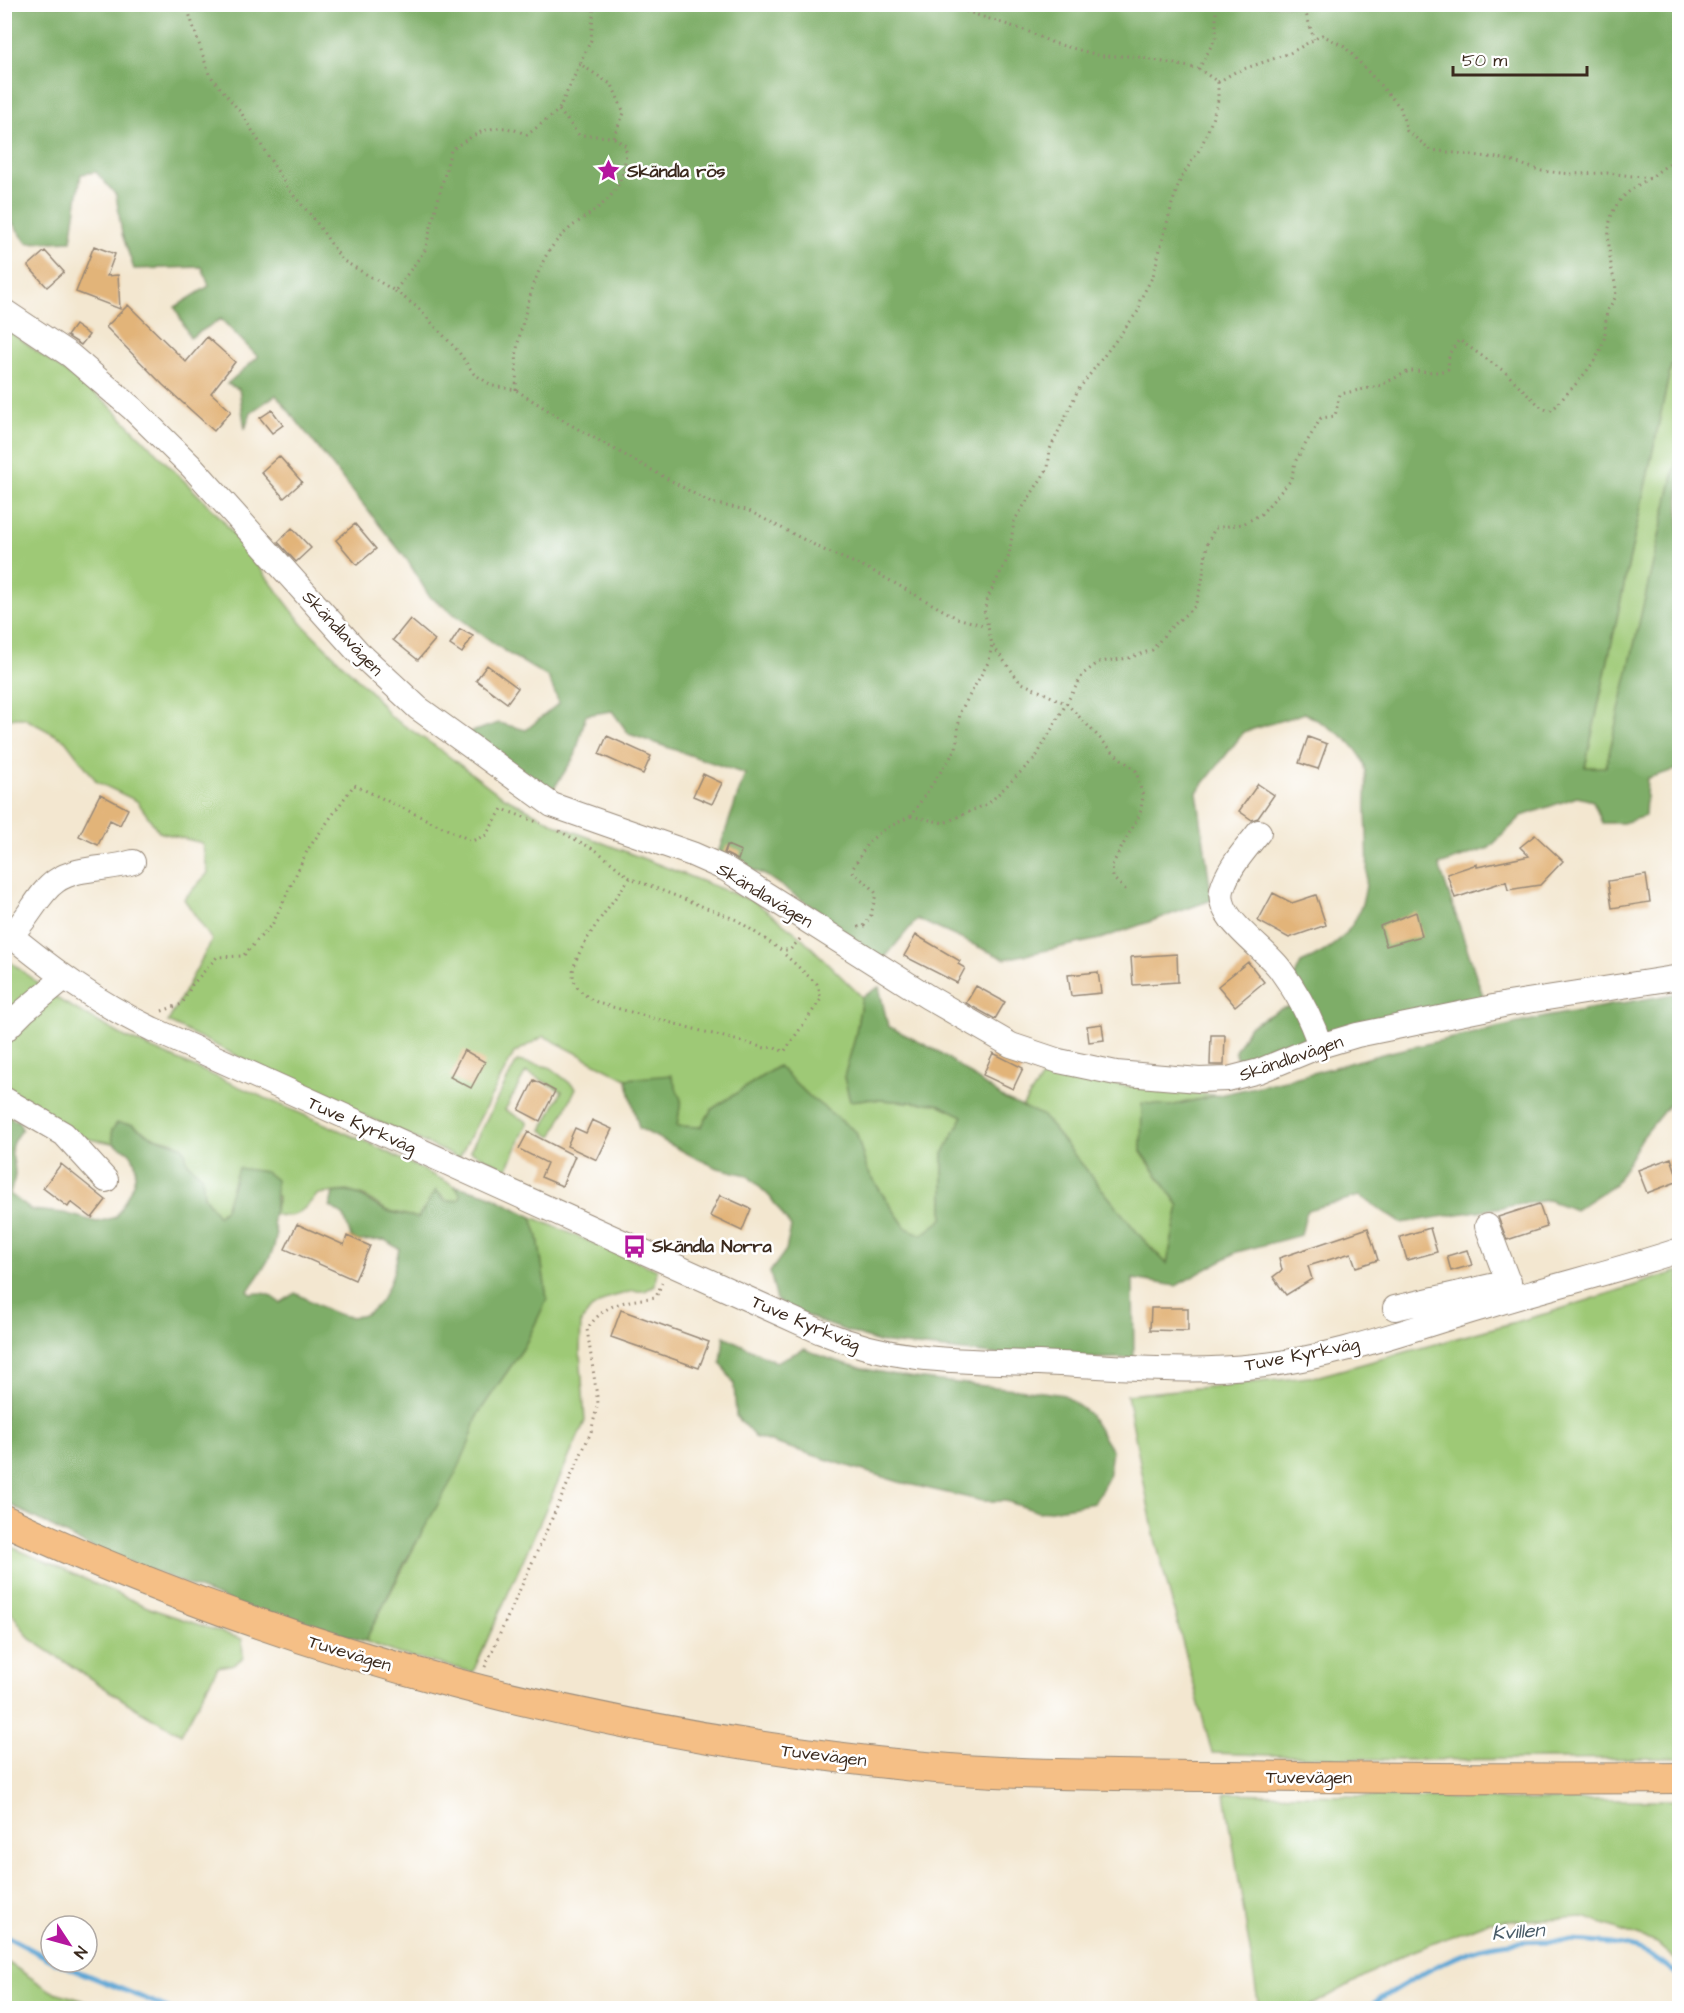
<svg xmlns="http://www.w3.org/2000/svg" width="1684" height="2013" viewBox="0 0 1684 2013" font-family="'Architects Daughter',sans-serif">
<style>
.green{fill:#9ec976;stroke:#6c7a4a;stroke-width:1.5}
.forest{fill:#7ead67;stroke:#5c6c42;stroke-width:1.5}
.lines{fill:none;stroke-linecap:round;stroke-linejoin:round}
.stream{stroke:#5ca5d4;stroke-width:5}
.building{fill:#e2b479}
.minor-casing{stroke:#978877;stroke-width:26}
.major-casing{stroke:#978877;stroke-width:32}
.path{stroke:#978877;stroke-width:3;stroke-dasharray:1.5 4.5;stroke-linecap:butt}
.minor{stroke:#fff;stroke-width:24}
.major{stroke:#f5bf86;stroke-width:30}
.labels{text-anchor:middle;stroke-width:5;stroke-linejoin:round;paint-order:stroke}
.poi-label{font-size:18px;font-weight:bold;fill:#3b2a1e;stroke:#fff;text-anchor:start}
.street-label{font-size:18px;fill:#3b2a1e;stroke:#fff}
.water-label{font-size:20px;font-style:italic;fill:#485b67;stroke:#fff}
</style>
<rect width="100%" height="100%" fill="#fff"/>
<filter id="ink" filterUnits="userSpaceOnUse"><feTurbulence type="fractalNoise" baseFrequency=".0167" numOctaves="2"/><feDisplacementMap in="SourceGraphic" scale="12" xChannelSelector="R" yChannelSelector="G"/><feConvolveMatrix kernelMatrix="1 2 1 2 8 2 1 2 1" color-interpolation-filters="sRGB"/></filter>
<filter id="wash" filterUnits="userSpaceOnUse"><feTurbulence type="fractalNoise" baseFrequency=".008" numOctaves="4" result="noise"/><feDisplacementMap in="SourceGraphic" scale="24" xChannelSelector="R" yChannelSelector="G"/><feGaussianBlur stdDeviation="1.35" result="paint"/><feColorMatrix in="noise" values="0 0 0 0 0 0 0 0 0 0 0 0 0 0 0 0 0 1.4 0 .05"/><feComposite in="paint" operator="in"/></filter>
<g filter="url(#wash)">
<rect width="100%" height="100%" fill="#f3e7d0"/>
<path class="green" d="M4 327 107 403 221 518 304 626 373 694 390 716 435 746 499 794 557 825 755 902 800 936 862 997 855 1038 844 1077 850 1101 867 1099 938 1104 963 1116 943 1154V1219L922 1235 906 1228 883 1195 867 1170 856 1132 810 1097 778 1066 712 1109 701 1127 677 1126 681 1100 671 1076 626 1079 544 1036 514 1053 459 1158 299 1086 168 1022 212 940 184 899 208 873 202 843 159 832 137 801 97 782 65 740 24 718H5Z
M1679 361V450L1606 768H1585L1671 366Z
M4 957 61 1001 125 1037 373 1145 455 1186 462 1196 459 1200 449 1202 436 1191 418 1218 386 1210 364 1196 347 1191 318 1194C304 1209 296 1221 274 1214L278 1196 225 1209 218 1217 204 1196 202 1176 187 1162 174 1142 151 1136 131 1124 112 1130 113 1143 77 1137 18 1104 11 1119 5 1117Z
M517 1061 549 1067 576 1088 552 1137 542 1130 562 1091 526 1072 505 1110 528 1122 507 1169 470 1151Z
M1048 1069C1104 1085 1158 1091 1216 1095L1170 1106 1143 1103 1141 1152 1179 1206 1167 1264 1141 1237 1042 1115 1022 1107Z
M532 1217 657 1270 655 1285 645 1291H633L608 1298 591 1309 581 1322 580 1351 585 1421 473 1672 399 1654 365 1641 469 1443 478 1414 524 1347 547 1299 538 1237Z
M1679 1271V1758L1400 1760 1212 1753 1154 1535 1127 1395 1319 1376 1548 1313Z
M5 1544 152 1609 242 1639 243 1658 234 1664 218 1667 181 1734 137 1709 30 1639 5 1603Z
M1225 1793 1516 1800H1679V1962L1657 1943 1584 1917 1488 1922 1401 1956 1307 2008H1259Z
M4 1960 51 1991 109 2008H5Z"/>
<path class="forest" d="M5 5H1679V361L1671 366 1585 767H1606L1679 450V769L1647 778 1645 816 1623 823H1602L1593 801 1577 797 1522 816 1489 848 1439 865 1486 1005 1324 1032 1239 1067 1235 1051 1250 1026 1280 1009 1302 1003 1292 982 1301 963C1375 933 1369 881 1366 813 1365 799 1369 776 1364 763 1354 738 1326 726 1305 713L1244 732 1197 792 1212 900 1100 939 1005 959 917 919 882 961 830 919 765 875 717 856 745 774 629 734 612 711 586 715 575 756 549 796 461 735 499 723 526 730 559 703 548 677 509 654 429 596 408 561 276 395 251 412 245 429 239 389 227 384 258 357 221 319 190 338 175 307 209 286 202 267 134 269 122 234 116 195 96 172 81 174 71 241 27 243 5 213Z
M879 987 888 1026 939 1052 1006 1100 1042 1115 1141 1237 1167 1264 1179 1206 1141 1151 1142 1103 1170 1106 1290 1079 1386 1053 1550 1016 1679 993V1092L1642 1138 1615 1184 1575 1210 1548 1200 1401 1223 1360 1196 1307 1210 1301 1235 1237 1252 1176 1286 1133 1279 1134 1358 1040 1359 878 1342 816 1320 777 1301 770 1272 786 1250 791 1227 770 1197 747 1175 718 1168 694 1157 639 1128 626 1079 671 1075 681 1100 677 1126 701 1127 712 1109 778 1066 810 1097 856 1132 867 1170 883 1195 906 1228 922 1235 943 1219V1154L963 1116 938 1104 867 1099 850 1101 844 1077 855 1038 862 997Z
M4 1117 18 1121 22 1129C3 1152 15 1152 15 1174 15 1180 11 1188 10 1194L31 1210 64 1213 97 1222 116 1217C124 1201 144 1174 132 1156 129 1150 118 1146 113 1143L112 1130 117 1123 131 1124 151 1136 181 1146 185 1150 187 1162 202 1176 204 1196 218 1216 225 1209 238 1168 266 1172 276 1180C277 1194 275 1205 273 1218 272 1224 276 1230 276 1236 275 1256 258 1275 248 1291L251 1294C264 1291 270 1294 280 1303L295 1293C310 1300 326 1311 341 1315 381 1327 393 1278 399 1249L385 1240 358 1241 351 1237 344 1216 330 1206 333 1193C359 1188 364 1201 385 1210 395 1214 408 1215 418 1218L436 1190 445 1201 459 1200 461 1195 455 1186 487 1194 532 1217 538 1237 547 1299 524 1347 478 1414 469 1443 456 1473 405 1562 365 1641 255 1611 84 1544 5 1502Z
M724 1336 776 1362 804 1349C884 1384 978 1382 1064 1395L1089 1414 1112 1451 1108 1478 1094 1503 1039 1512 1006 1501H983L899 1482 755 1437 736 1416 734 1384 721 1363Z"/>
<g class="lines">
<path class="stream" d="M4 1935 51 1960
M55 1962 168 2008
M1365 2008C1400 1988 1438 1961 1478 1949 1513 1938 1607 1938 1642 1951 1655 1956 1668 1967 1680 1977"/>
</g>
<g id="blocks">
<path class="building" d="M94 246 115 254 107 276 118 275 120 309 76 292Z
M45 251 64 272 47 287 28 266Z
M128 305 186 362 207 337 235 362 211 393 231 411 214 431 163 385 106 327Z
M75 325 89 335 81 345 67 336Z
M272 410 283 425 272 433 260 418Z
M279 456 302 482 284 498 261 472Z
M355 524 376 549 357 565 336 540Z
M292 528 311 548 296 562 278 542Z
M410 619 435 640 418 660 393 640Z
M460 629 473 636 462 653 450 645Z
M487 665 518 688 507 703 476 680Z
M607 736 651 756 643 774 599 754Z
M1308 737 1327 744 1318 769 1299 763Z
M703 774 722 783 712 804 693 796Z
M1258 784 1274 795 1258 818 1252 820 1239 811Z
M100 794 128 809 120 825 110 820 98 845 79 836Z
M1535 835 1563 861 1540 885 1508 890 1506 881 1455 898 1447 874 1477 864V867L1529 856 1520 847Z
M727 845 741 851 738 860 724 853Z
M1646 875 1650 902 1612 908 1608 881Z
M1273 893 1292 903 1316 895 1326 925 1289 938 1258 921Z
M1416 912 1422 936 1386 946 1380 926Z
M916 935 960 961 958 964 965 968 957 983 904 956Z
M1177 954 1178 982 1133 985 1131 957Z
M1248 962 1264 982 1235 1006 1218 986Z
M1098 972 1101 993 1071 996 1068 975Z
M976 986 1005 1002 995 1019 966 1003Z
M1102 1024 1104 1040 1089 1042 1087 1026Z
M1211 1035H1225L1224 1065H1210Z
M464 1050 485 1062 471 1088 450 1077Z
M993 1053 1023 1068 1013 1089 983 1075Z
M534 1080 555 1091 540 1121 519 1110Z
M592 1120 612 1129 597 1160 567 1146 575 1128 586 1133Z
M528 1132 575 1156 562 1186 541 1177 547 1163 519 1149Z
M1671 1158 1679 1181 1647 1193 1638 1170Z
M61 1164 106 1200 92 1218 71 1202 68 1207 43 1188Z
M720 1195 751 1209 742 1231 710 1216Z
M1539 1204 1547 1227 1507 1240 1498 1217Z
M297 1224 344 1245 347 1236 370 1246 355 1280 285 1249Z
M1368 1228 1378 1260 1356 1267 1351 1253 1308 1266 1312 1279 1286 1295 1273 1277 1282 1270 1279 1258Z
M1430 1228 1437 1252 1407 1260 1400 1237Z
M1467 1250 1472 1265 1451 1271 1447 1256Z
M1151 1308H1188V1331L1150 1330Z
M621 1310 709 1342 699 1368 611 1337Z"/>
</g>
</g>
<g filter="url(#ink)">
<use href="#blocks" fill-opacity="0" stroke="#978877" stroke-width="1.5"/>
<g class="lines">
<defs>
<path id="minor" d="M4 311 70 355 133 409 193 468 358 652 418 708 552 805 692 854 726 869 928 997 1011 1045 1059 1061 1116 1073 1199 1080 1228 1079 1259 1071 1320 1046 1357 1035 1508 1004 1680 977
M1259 832C1246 849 1227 869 1222 890 1215 918 1265 948 1280 969 1298 994 1311 1017 1320 1046
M4 930C54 971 94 1001 152 1029L821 1332C897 1363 958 1361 1039 1363 1110 1366 1185 1374 1256 1366 1335 1358 1413 1328 1488 1306 1552 1286 1617 1271 1680 1250
M10 935C29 920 37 894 56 881 78 866 109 870 133 862
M4 1031 24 1011 64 978
M4 1099 64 1134 106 1180
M1487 1226 1513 1295
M1395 1308 1509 1282"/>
<path id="major" d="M4 1520C295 1656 595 1733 914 1766 1017 1776 1120 1775 1223 1776 1375 1778 1528 1779 1680 1778"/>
</defs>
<use href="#minor" class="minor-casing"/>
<use href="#major" class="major-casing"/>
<path class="path" d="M186 4 209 74 242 114 289 190 315 220 342 260 395 291 425 250 451 150C478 132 495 119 527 135L559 110 579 135 613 137 624 113 612 85 580 64 591 40 594 4
M943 4 1027 31 1053 43 1102 56H1133L1199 69
M1303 4 1314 39
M1218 82 1235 72 1290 53 1322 35 1344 46 1363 66 1400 107 1407 131 1431 150 1505 159 1542 171 1571 174 1607 173 1650 178 1680 155
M559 109 580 64
M395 291 417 307 458 351 474 374 493 386 516 390 571 425 711 503 747 510 824 550 871 570 957 618 986 626
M516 390C517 375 515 358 518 343 524 317 535 270 551 248 582 206 626 212 626 146L613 137
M993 646 1020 682 1067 704 1115 754 1136 771 1143 797 1140 814 1112 865 1113 878 1128 892
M911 816 944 823 989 803 1036 757 1083 674 1099 662 1129 658 1152 650 1169 629 1195 606 1202 582 1207 544 1215 528 1243 524 1261 514 1291 480 1295 462 1321 418 1335 416 1340 394 1379 386 1409 371 1439 372 1448 369 1449 354 1459 340 1505 372 1542 408 1550 411 1556 406C1572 387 1598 364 1604 339 1606 331 1605 321 1607 312 1608 306 1614 303 1615 297 1618 286 1612 276 1611 265 1605 219 1608 201 1650 178
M559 831 597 851 630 878 737 920 781 950H790L800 939
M630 878C616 897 572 953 573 974 574 990 588 998 601 1004L765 1048 775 1047 784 1052 821 999 817 984 782 952
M858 927 864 926 871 915 876 894C871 883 858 880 852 870L868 842 885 829 911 816 956 749 960 712 989 661 992 644 984 610 989 595 1009 556 1014 521 1048 468 1050 449 1078 390 1139 310 1140 300 1153 276 1172 204 1181 178 1201 147 1211 123 1218 100V82L1199 69 1216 37V4
M162 1011 182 1004 192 985 217 957 243 956 273 923 308 849 354 785 472 841 486 835 502 809 540 823
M485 1667 591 1432 598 1403 587 1329C607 1301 624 1302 656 1297L662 1283"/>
<use href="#minor" class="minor"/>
<use href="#major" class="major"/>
</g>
</g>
<defs>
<symbol id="sight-bare" viewBox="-9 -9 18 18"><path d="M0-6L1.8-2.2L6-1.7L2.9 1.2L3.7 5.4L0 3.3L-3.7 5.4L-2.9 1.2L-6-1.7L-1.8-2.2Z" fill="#b5179e" stroke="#fff" stroke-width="2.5" paint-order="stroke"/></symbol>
<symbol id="bus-bare" viewBox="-9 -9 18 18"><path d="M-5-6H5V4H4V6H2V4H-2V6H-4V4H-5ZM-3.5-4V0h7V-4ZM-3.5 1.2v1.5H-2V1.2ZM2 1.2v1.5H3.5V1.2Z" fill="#b5179e" stroke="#fff" stroke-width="2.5" paint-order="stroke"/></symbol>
</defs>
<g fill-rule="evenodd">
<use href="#sight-bare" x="592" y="154" width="33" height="33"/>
<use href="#bus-bare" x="618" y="1230" width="33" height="33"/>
</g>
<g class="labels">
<g class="poi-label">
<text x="627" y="177">Skändla rös</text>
<text x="652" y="1252">Skändla Norra</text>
</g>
<g class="street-label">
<text transform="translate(343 633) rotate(47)" y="6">Skändlavägen</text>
<text transform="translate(765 895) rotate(31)" y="6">Skändlavägen</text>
<text transform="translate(1291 1058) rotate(-19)" y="6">Skändlavägen</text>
<text transform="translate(362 1125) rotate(24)" y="6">Tuve Kyrkväg</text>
<text transform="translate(806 1323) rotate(23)" y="6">Tuve Kyrkväg</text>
<text transform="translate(1302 1354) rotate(-11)" y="6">Tuve Kyrkväg</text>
<text transform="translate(350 1653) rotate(17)" y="6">Tuvevägen</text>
<text transform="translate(824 1755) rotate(7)" y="6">Tuvevägen</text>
<text x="1309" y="1783">Tuvevägen</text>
</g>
<g class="water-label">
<text transform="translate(1518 1931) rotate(-4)" y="7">Kvillen</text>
</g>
</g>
<rect width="1684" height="2013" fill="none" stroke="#fff" stroke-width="24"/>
<g transform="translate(69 1944) rotate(126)"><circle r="28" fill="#ffffff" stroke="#b1aaa5" stroke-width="1.5"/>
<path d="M0-4.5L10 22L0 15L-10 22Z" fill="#b5179e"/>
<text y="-9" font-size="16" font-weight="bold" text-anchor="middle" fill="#3b2a1e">N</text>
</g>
<path d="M1453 66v9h134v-9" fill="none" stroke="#3b2a1e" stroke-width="3"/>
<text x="1462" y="66" font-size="18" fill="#3b2a1e" stroke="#ffffff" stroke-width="4.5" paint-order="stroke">50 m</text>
</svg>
